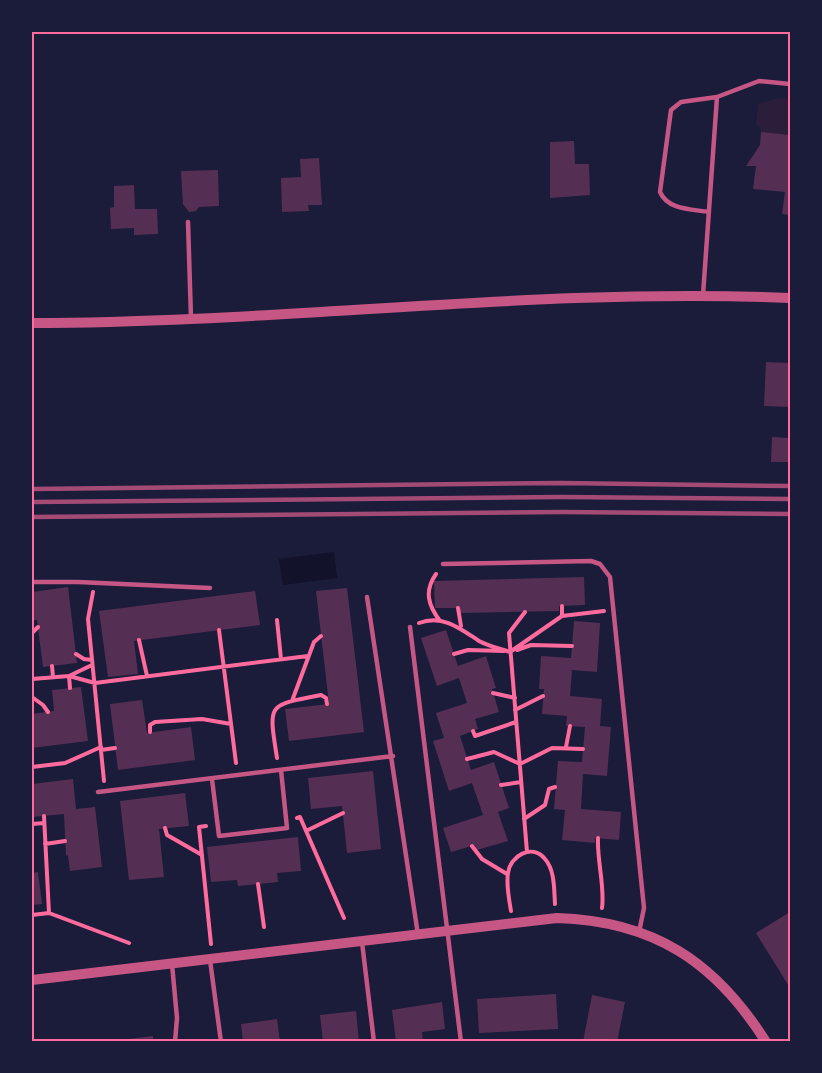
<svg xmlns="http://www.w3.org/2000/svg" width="822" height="1073" viewBox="0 0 822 1073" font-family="Arial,sans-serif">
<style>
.green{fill:#2a1e3b}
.water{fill:#12122b}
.building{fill:#542f53}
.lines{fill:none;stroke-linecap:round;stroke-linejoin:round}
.path{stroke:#ff6b9d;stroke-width:4}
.service{stroke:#c65784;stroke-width:4.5}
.tertiary{stroke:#c65784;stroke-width:10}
.rail{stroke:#a44b75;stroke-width:4.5}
.neatline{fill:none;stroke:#ff6b9d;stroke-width:2}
</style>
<rect width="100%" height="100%" fill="#1b1b3a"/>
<path class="green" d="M778 98 790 99V135L761 132 759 125H756L758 104Z"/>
<path class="water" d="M334 552 337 578 283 585 279 559Z"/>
<path class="building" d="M761 132 790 135V215L782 214 785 192 753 189 756 166H746L760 145Z
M574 141 575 164H589L590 195 550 198V142Z
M319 158 322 205H308L309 211 282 212 281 178 301 177 300 159Z
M218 170 219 206 199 207 196 211 189 212 183 204 181 171Z
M134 185 135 209H157L158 234 134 235V228L111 229 110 208 114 207V186Z
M766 362 790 363V407L764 406Z
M772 437 790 438V462H771Z
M584 577 585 605 559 606V611L460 613V608H435L434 581Z
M68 587 77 663 43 667 37 620H32V592Z
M347 588 364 732 289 741 285 709 329 704 316 591Z
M255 591 260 625 134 641 138 674 108 677 99 611Z
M574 621 600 623 597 672 572 670 570 696 602 699 600 726 611 727 607 776 583 774 581 809 621 812 619 840 595 838V843L562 840 565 810 554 809 558 761 582 762 585 727 566 726 567 716 542 714 544 689H539L541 656 571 658Z
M446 630 458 666 486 656 496 688 492 689 499 712 475 719 478 729 460 736 471 770 494 762 509 808 498 812 508 841 477 850 475 845 451 852 443 828 483 815 472 783 449 791 433 741 444 738 436 713 467 703 459 678 437 686 421 638Z
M81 687 88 741 32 748V714L54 711 52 690Z
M142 700 147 733 191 727 195 760 118 770 110 704Z
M373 771 381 849 347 853 342 806 311 809 308 778Z
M73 779 76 809 95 807 102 867 70 871 68 855 66 856 64 814 32 817V784Z
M185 793 189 826 159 829 164 877 129 880 120 801Z
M298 837 301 871 277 873 278 882 238 886 237 880 211 882 207 847Z
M38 872 42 904 32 905V873Z
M790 912V988L756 933Z
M556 994 558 1029 479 1033 477 999Z
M592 995 625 1002 617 1042H583Z
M442 1002 445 1029 422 1032 423 1042H396L392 1010Z
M356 1011 359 1042H323L320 1015Z
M277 1019 280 1042H243L241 1024Z
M153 1036V1042H121V1040Z"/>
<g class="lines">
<path class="path" d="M436 574C424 591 428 605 440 621
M93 592 88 619 104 781
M562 606V616
M458 608 461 626
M525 612 509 633 527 852
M277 620 281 659
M419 623C443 614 461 629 479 641 488 646 501 649 510 652L562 616 604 611
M219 630 236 763
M32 633 38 627
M139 640 147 676
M517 650 531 645 572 646
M76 654 84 659 92 660
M454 654 468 650 504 651
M52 666 53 677
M32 679 69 676 95 683 308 656
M70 688 69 676 92 665
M493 693 515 698
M32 697 43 705 48 712
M292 701 314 642 321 636
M515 710 543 696
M473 731 475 736 516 722
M150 732V725L155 722 202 719 231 724
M566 747 570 726
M101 750 115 748
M277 758C268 701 268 706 321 695L326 698 327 704
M467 759 494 752 520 764 552 748 583 749
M32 767 65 763 101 747
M501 785 521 782
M44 816 49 913
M297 818 300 817 344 918
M524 819 545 805 549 789 555 787
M32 824 44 823
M206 826 199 827 211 944
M165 828 167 835 202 855
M306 831 343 813
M598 838C597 861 605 887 602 908
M45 844 65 841
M472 846 482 859 507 874
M258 884 264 927
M511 911C509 899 506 885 508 873 510 856 532 843 545 859 555 870 554 890 555 904
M32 915 49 913 129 943"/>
<path class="service" d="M709 212C691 209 668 210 660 192L671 110 681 102 717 97
M188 222 191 318
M703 295 717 97 759 81 790 84
M443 564 591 561 600 564 610 577 644 908 639 932
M32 582H78L210 588
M367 597 418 935
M410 627 461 1042
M212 779 219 836 287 828 281 770
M98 792 393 756
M362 942 374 1042
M210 960 221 1042
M172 964 177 1018 175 1042"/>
<path class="tertiary" d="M32 323C285 323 537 287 790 298
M32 980 557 918C653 921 715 961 766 1042"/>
<path class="rail" d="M32 489 561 483 790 486
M32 502 561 497 790 499
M32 517 561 512 790 514"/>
</g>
<rect width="822" height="1073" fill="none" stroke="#1b1b3a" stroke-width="66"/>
<rect x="33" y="33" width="756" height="1007" class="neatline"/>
</svg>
